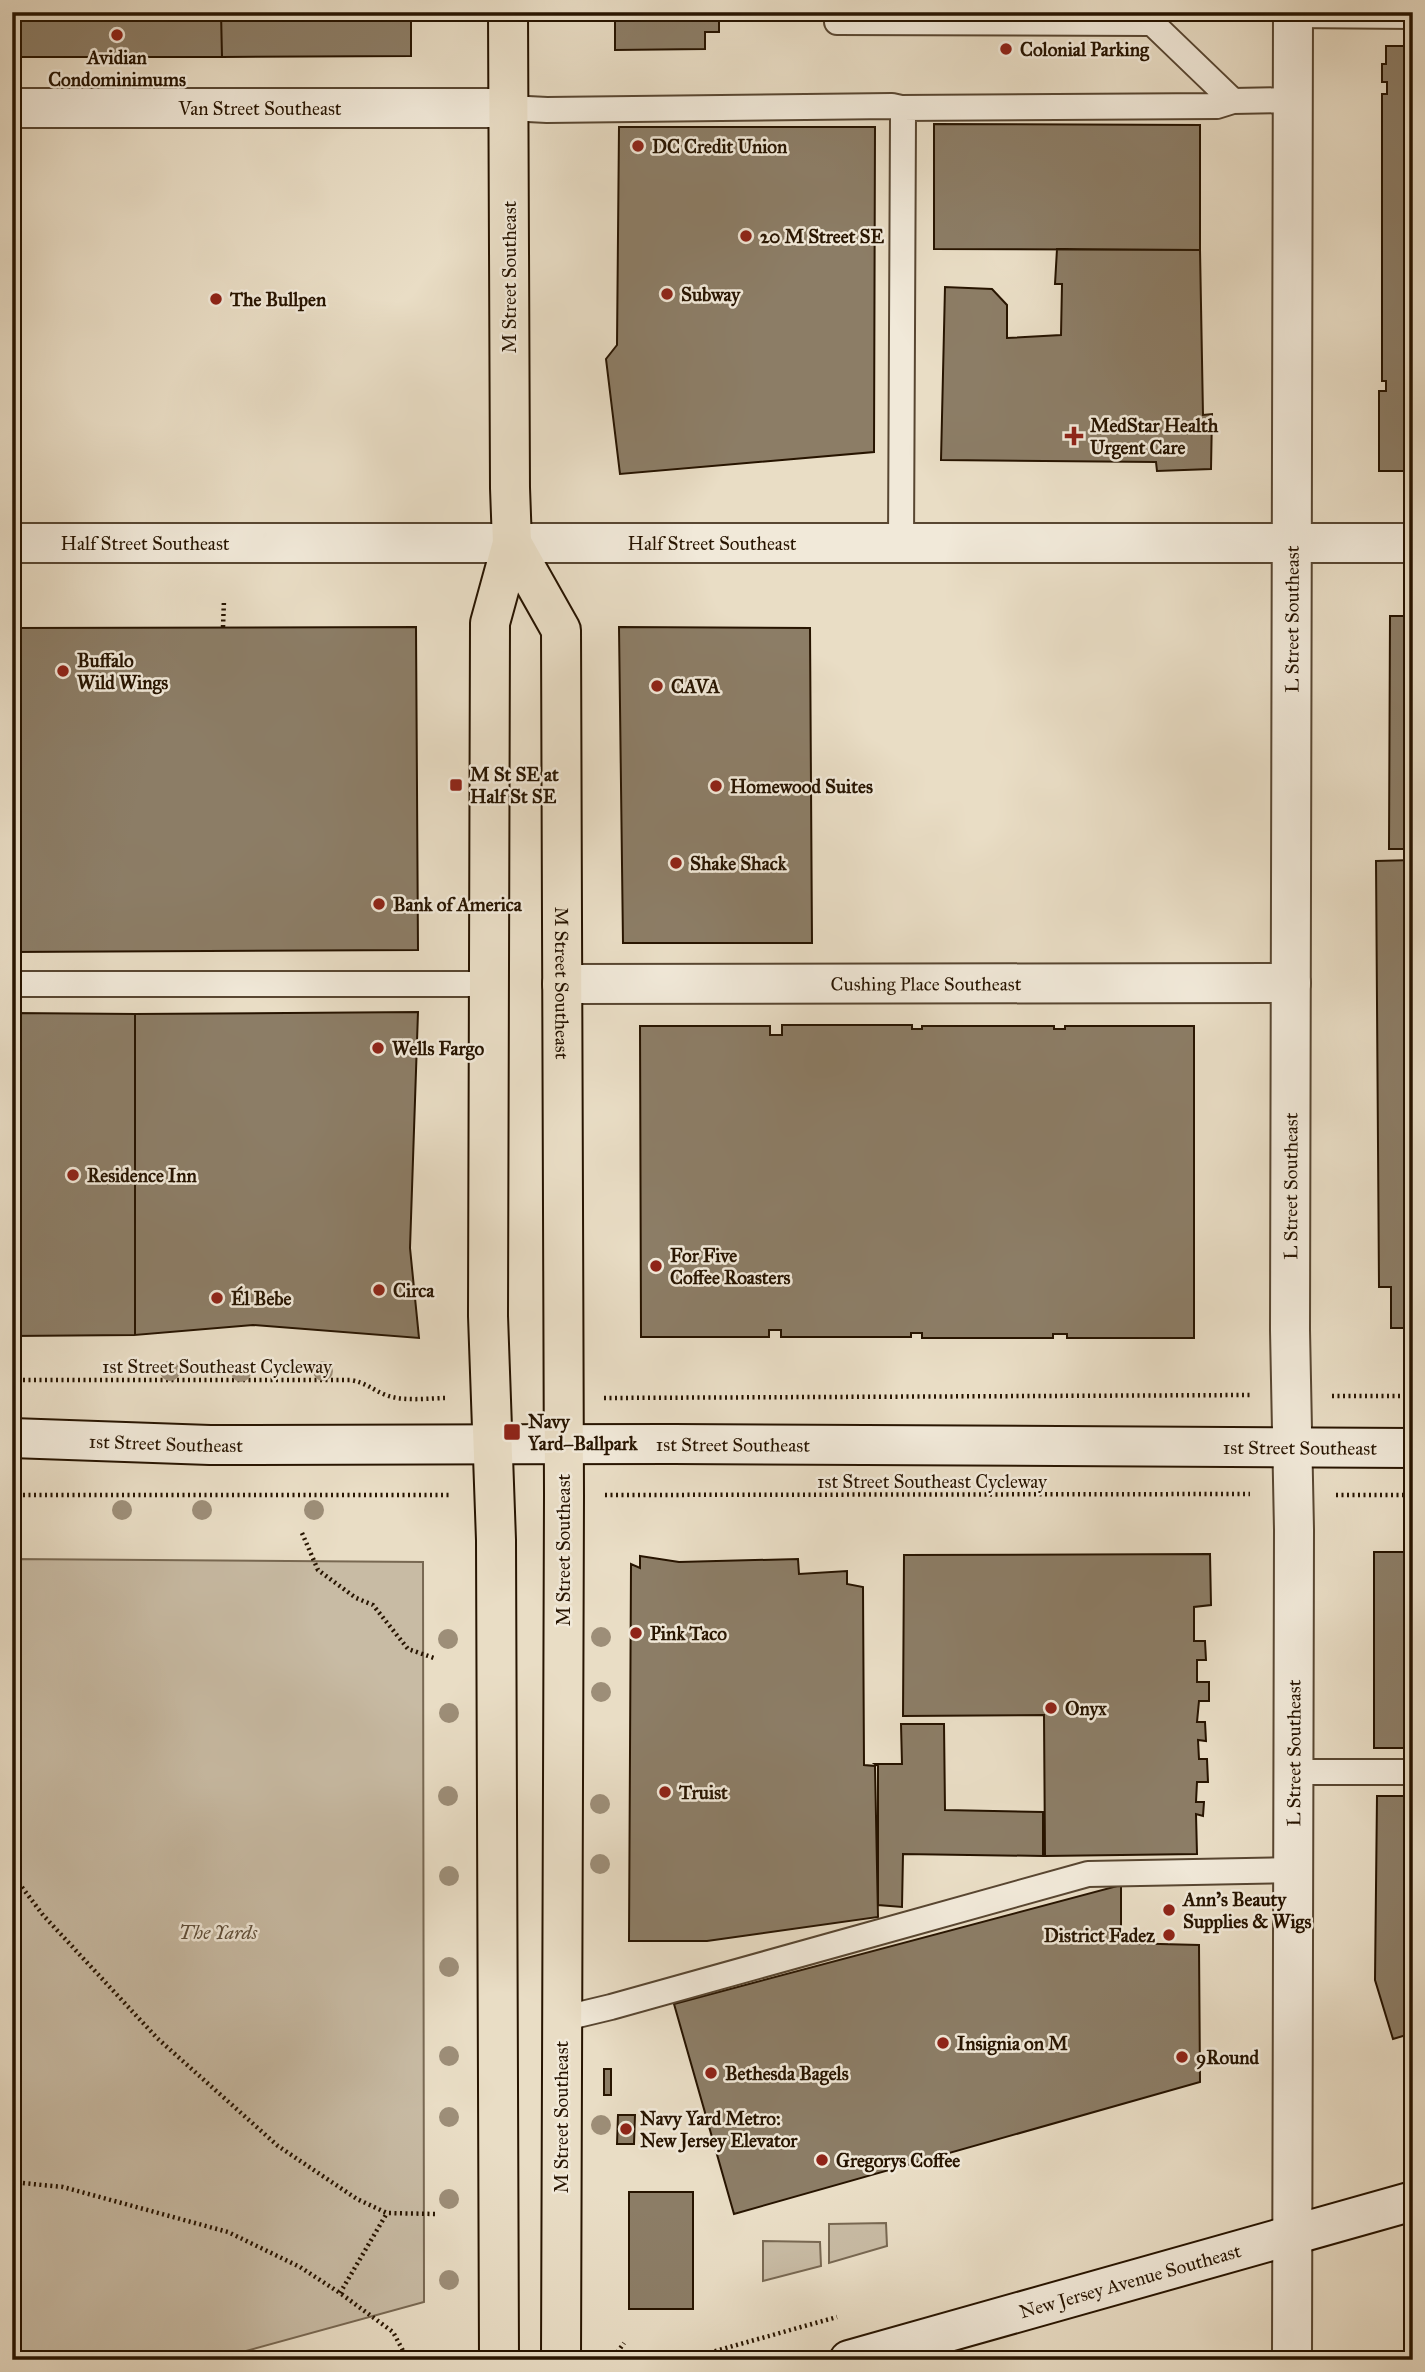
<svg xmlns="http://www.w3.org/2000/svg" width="1425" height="2372" viewBox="0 0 1425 2372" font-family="'IM FELL Great Primer',serif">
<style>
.green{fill:#c8bba4;stroke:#786852;stroke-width:2}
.building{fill:#8c7d66;stroke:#271400;stroke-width:2}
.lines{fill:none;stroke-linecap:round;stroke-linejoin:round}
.lane-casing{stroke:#584631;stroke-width:28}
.street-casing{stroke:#584631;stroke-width:42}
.secondary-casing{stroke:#271400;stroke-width:42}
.primary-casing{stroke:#271400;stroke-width:42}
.path{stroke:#271400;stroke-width:4.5;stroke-dasharray:2 3.5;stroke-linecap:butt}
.lane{stroke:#f1e9d9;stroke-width:24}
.street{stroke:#f1e9d9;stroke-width:38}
.secondary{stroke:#f1e9d9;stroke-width:38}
.primary{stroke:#e9ddc5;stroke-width:38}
.tree{fill:#9d8e78}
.poi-dot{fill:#8f2418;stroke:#f1e9d9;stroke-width:2.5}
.labels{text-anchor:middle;stroke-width:5;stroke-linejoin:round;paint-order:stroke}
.poi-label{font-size:19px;font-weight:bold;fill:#271400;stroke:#f1e9d9;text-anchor:start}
.street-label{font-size:19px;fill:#271400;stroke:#f1e9d9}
.park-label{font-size:19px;font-style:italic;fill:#5f4e39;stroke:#f1e9d9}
</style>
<rect width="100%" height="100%" fill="#e9ddc5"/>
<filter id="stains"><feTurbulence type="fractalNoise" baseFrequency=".00286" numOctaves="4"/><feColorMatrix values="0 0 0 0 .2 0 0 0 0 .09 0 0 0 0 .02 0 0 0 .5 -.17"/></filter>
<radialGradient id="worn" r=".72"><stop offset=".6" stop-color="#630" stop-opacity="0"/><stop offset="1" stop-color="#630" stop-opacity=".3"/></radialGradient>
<path class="green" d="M12 1559 423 1562 424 2302 213 2360H12Z
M886 2223 887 2246 829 2263V2224Z
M763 2241 820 2242 821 2266 763 2281Z"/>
<path class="building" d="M12 12H221L222 57H12Z
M221 12H411V56L222 57Z
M615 12H719V32H705V49L615 50Z
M1412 35 1413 471H1379V391H1386V381H1382V94H1387V82H1382V64H1386V46H1412Z
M934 124 1200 125V250L934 249Z
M619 127H875L874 452 620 474 606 359 617 345Z
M1057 249 1200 250 1203 415 1212 414 1211 469 1157 471 1156 462 941 460 945 287 992 289 1007 305V338L1061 335 1062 284H1055Z
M1390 616H1413V849H1389Z
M416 627 418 950 12 952V628Z
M619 627 810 628 812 943H623Z
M1413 860V1328H1391V1287H1379L1376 861Z
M418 1012 410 1248 419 1338 253 1325 135 1335V1014Z
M12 1013 135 1014V1335L12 1336Z
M782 1025H912V1029H922V1026H1054V1029H1065V1026H1194V1338H1067V1334H1053V1338H922V1333H911V1337H781V1330H769V1337H641L640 1026H770V1035H782Z
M1374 1552H1413V1748H1374Z
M1210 1554 1211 1605 1194 1607V1641H1205L1206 1660H1197V1682H1209V1701H1199L1197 1722H1205L1206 1741 1198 1740 1199 1759H1207L1208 1782H1197L1196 1802H1204L1203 1816 1196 1814 1197 1854 1045 1856 1044 1715 903 1716 904 1555Z
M640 1556 679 1562 798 1559 799 1574 847 1571V1584L863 1587 864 1765 875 1766 878 1917 707 1941H629L631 1564 640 1568Z
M901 1724H944L945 1810 1043 1812V1856L903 1854 902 1907 878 1905V1766L875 1764H902Z
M1377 1796H1413V2033L1393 2039 1375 1980Z
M1121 1885V1943L1199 1945 1200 2082 734 2214 674 2004Z
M604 2069H611V2095H604Z
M618 2115H635L634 2144H617Z
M629 2192H693V2309H629Z"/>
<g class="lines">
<defs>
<path id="lane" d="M837 12V22L1152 23 1233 101 1294 100
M1293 15 1413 16
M508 108 547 110 892 106 901 108 903 117 901 543
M901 108 1217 106 1233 101
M12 984H489
M1294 1772H1413
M561 2019 611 2007 1088 1874 1293 1870"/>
<g id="street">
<path id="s1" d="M12 108H508"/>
<path id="s2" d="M12 543H1413"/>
<path id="s3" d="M562 984 1291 983"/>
<path id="s4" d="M1292 2360 1294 1530 1290 1330 1293 12"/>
</g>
<g id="secondary">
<path id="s5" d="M12 1438 210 1445 673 1444 1413 1448"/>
<path id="s6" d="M849 2360 1413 2201"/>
</g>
<g id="primary">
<path id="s7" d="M512 543 561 630 564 1495 561 2360"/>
<path d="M499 2360 496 1540 488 1316 490 623 512 543 510 488 508 12"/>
</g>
</defs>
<use href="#lane" class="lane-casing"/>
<use href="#street" class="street-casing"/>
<use href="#secondary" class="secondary-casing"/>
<use href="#primary" class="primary-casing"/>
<path class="path" d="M223 627 224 600
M12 1380H350C365 1382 373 1390 386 1395 404 1402 429 1398 448 1398
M1332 1396H1413
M604 1398 1250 1395
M12 1495H452
M605 1495 1250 1494
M1336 1495H1413
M302 1533 318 1570 356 1598 373 1605 408 1649 434 1658
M12 1874 43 1915 157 2038 278 2146 357 2199 387 2213 435 2214
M12 2182 63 2187 228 2232 300 2267 340 2293 393 2332 408 2360
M340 2293 387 2213
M614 2357 624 2343
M683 2360 837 2317"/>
<use href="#lane" class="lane"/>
<use href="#street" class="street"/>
<use href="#secondary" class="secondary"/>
<use href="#primary" class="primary"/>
</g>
<g class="tree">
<circle cx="170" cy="1371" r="10"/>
<circle cx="323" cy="1371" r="10"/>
<circle cx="241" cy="1372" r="10"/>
<circle cx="122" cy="1510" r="10"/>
<circle cx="202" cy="1510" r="10"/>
<circle cx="314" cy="1510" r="10"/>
<circle cx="601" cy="1637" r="10"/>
<circle cx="448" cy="1639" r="10"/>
<circle cx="601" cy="1692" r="10"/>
<circle cx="449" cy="1713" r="10"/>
<circle cx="448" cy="1796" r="10"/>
<circle cx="600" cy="1804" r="10"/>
<circle cx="600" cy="1864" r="10"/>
<circle cx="449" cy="1876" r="10"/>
<circle cx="449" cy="1967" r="10"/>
<circle cx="449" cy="2056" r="10"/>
<circle cx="449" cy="2117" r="10"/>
<circle cx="601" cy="2125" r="10"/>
<circle cx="449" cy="2199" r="10"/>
<circle cx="449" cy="2280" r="10"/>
</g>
<g class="poi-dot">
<circle cx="117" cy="35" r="7"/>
<circle cx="1006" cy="49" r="7"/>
<circle cx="638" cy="146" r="7"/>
<circle cx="746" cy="236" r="7"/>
<circle cx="667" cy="294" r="7"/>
<circle cx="216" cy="299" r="7"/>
<path d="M1070.5 425.5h7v7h7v7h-7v7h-7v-7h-7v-7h7z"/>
<circle cx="63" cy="671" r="7"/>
<circle cx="657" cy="686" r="7"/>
<rect x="449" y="778" width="14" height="14" rx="3.5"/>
<circle cx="716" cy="786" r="7"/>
<circle cx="676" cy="863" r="7"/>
<circle cx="379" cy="904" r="7"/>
<circle cx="378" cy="1048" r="7"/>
<circle cx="73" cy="1175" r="7"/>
<circle cx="656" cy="1266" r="7"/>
<circle cx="379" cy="1290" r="7"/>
<circle cx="217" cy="1298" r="7"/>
<rect x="503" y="1423" width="18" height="18" rx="3.5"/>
<circle cx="636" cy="1633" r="7"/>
<circle cx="1051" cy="1708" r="7"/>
<circle cx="665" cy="1792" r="7"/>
<circle cx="1169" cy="1910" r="7"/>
<circle cx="1169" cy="1935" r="7"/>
<circle cx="943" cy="2043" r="7"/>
<circle cx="1182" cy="2057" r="7"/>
<circle cx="711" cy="2073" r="7"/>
<circle cx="626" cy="2129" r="7"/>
<circle cx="822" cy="2160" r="7"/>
</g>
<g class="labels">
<g class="poi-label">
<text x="1020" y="56">Colonial Parking</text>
<text x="117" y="64" text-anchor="middle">Avidian<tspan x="117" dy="22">Condominimums</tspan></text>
<text x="652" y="153">DC Credit Union</text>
<text x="760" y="243">20 M Street SE</text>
<text x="681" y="301">Subway</text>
<text x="230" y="306">The Bullpen</text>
<text x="1090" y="432">MedStar Health<tspan x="1090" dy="22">Urgent Care</tspan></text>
<text x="77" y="667">Buffalo<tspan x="77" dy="22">Wild Wings</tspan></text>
<text x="671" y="693">CAVA</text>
<text x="470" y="781">M St SE at<tspan x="470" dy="22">Half St SE</tspan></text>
<text x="730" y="793">Homewood Suites</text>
<text x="690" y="870">Shake Shack</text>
<text x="393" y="911">Bank of America</text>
<text x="392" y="1055">Wells Fargo</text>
<text x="87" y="1182">Residence Inn</text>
<text x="670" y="1262">For Five<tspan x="670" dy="22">Coffee Roasters</tspan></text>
<text x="393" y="1297">Circa</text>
<text x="231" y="1305">Él Bebe</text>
<text x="528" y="1428">Navy<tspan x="528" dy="22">Yard–Ballpark</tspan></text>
<text x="650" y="1640">Pink Taco</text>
<text x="1065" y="1715">Onyx</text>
<text x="679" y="1799">Truist</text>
<text x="1183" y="1906">Ann's Beauty<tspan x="1183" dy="22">Supplies &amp; Wigs</tspan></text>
<text x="1155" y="1942" text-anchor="end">District Fadez</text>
<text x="957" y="2050">Insignia on M</text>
<text x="1196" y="2064">9Round</text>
<text x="725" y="2080">Bethesda Bagels</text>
<text x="640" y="2125">Navy Yard Metro:<tspan x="640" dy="22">New Jersey Elevator</tspan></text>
<text x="836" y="2167">Gregorys Coffee</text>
</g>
<g class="street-label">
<text dy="7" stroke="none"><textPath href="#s1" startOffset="248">Van Street Southeast</textPath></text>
<text transform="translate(509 277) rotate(-90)" y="7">M Street Southeast</text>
<text dy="7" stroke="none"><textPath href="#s2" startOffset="133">Half Street Southeast</textPath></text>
<text dy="7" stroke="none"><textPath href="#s2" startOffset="700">Half Street Southeast</textPath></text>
<text dy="7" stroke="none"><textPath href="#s4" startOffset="1741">L Street Southeast</textPath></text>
<text dy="7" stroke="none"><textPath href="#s7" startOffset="453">M Street Southeast</textPath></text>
<text dy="7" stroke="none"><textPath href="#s3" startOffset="364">Cushing Place Southeast</textPath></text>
<text dy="7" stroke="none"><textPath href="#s4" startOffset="1174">L Street Southeast</textPath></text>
<text x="217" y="1373">1st Street Southeast Cycleway</text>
<text dy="7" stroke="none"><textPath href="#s5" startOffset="154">1st Street Southeast</textPath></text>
<text dy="7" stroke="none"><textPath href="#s5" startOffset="721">1st Street Southeast</textPath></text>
<text dy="7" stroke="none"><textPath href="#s5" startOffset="1288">1st Street Southeast</textPath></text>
<text x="932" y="1488">1st Street Southeast Cycleway</text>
<text transform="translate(563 1550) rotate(-90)" y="7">M Street Southeast</text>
<text dy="7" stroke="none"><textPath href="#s4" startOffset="607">L Street Southeast</textPath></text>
<text transform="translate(561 2117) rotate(-90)" y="7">M Street Southeast</text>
<text dy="7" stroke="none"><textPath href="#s6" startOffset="292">New Jersey Avenue Southeast</textPath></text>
</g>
<g class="park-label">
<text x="218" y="1939">The Yards</text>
</g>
</g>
<rect width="1425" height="2372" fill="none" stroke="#e9ddc5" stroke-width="42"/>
<rect x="14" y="14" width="1397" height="2344" fill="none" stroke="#271400" stroke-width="3.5"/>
<rect x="21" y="21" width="1383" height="2330" fill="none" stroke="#271400" stroke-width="2"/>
<rect width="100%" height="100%" filter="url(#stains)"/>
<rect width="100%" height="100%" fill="url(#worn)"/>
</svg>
